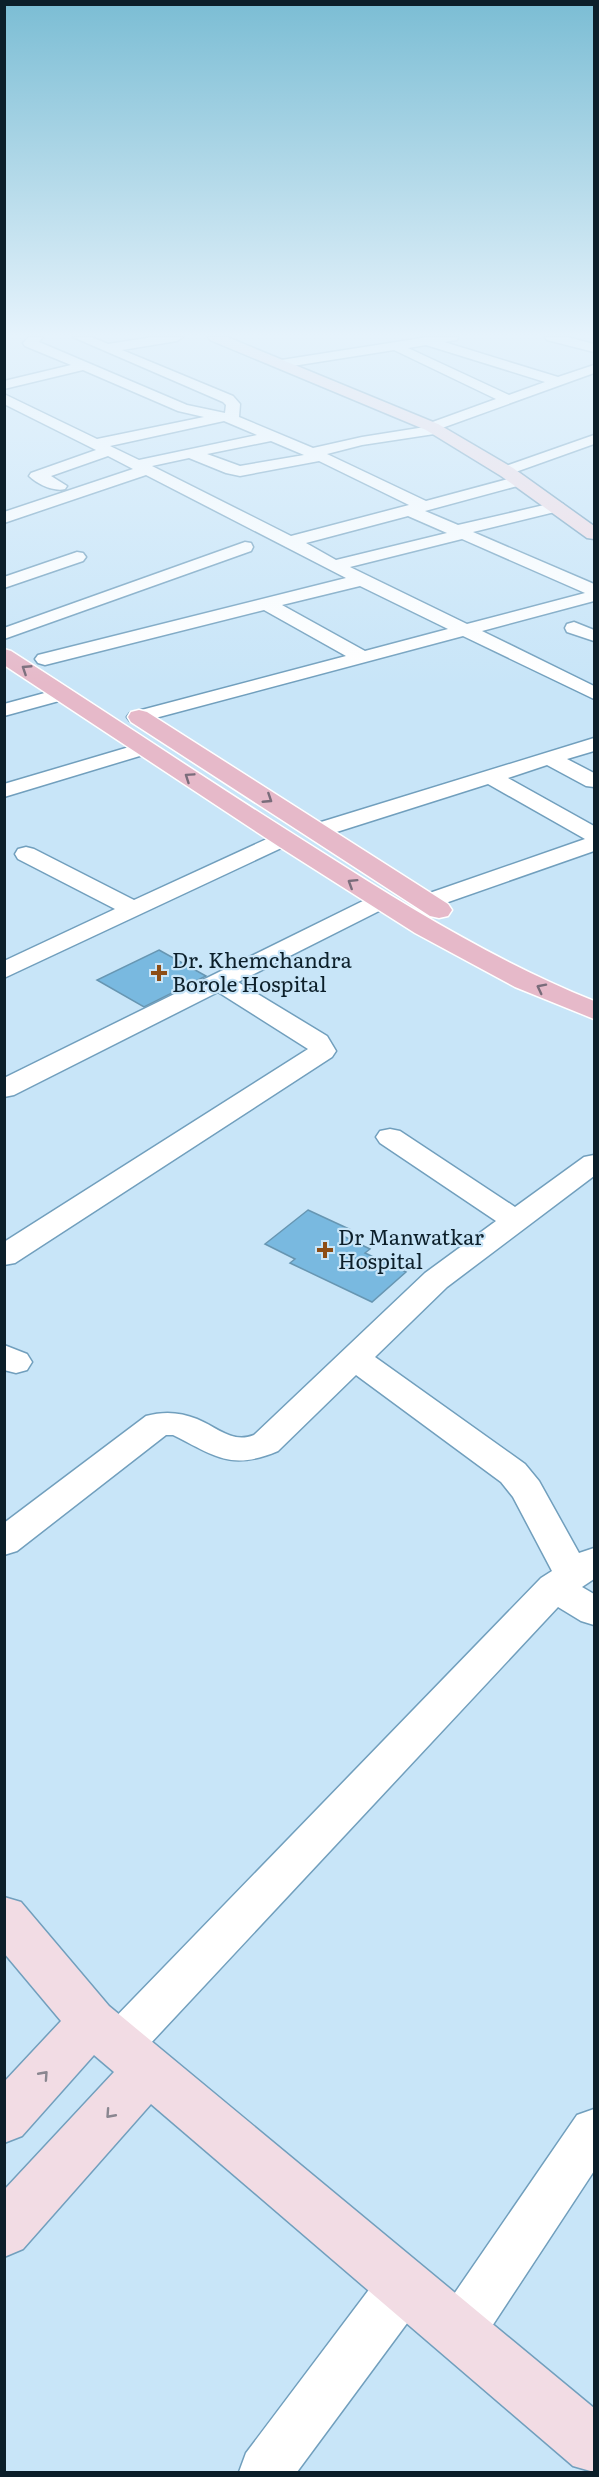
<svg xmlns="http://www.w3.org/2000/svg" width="599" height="2477" viewBox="0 0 599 2477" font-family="Literata,serif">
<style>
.building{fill:#79b9e0;stroke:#6796b2;stroke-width:1.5}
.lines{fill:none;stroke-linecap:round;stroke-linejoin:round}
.street-casing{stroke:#719fbd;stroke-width:3}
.secondary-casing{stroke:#719fbd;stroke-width:3}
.primary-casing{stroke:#fff;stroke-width:3}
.street{fill:#fff;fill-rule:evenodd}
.secondary{fill:#f2dce4;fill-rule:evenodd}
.primary{fill:#e6b9c9;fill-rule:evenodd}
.oneway{stroke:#796c7a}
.oneway2{stroke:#8a8790}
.poi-dot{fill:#8d4d15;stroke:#c8e5f8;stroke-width:2}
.labels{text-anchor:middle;stroke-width:4.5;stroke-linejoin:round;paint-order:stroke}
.poi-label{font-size:21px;fill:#0c1f2a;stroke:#c8e5f8;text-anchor:start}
</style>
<rect width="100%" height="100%" fill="#c8e5f8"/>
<path class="building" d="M159 950 206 976 144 1007 97 980Z
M308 1210 349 1229 341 1235 370 1249 365 1253 406 1272 372 1302 290 1263 295 1259 265 1244Z"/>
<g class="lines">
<defs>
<path id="street" d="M29 337H43L39 342 187 405 225 413 226 405 223 402 73 337H91L108 344 153 337H183L177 341 122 350 233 396 240 404 239 417 313 448 362 437 425 427 427 424 496 399 394 350 280 368 273 364 275 361 428 337H458L457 340 444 342 558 377 594 365V373L442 428 441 433 362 445 327 454 426 501 519 476 527 481 525 484 425 511 458 525 557 502 563 504 565 507 563 510 473 532 594 584V601L482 631 594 686V699L463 636 144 721H130L127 717 130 713 346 656 264 610 45 665 38 663 35 659 38 655 346 578 146 475 4 523V512L133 469 108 456 51 476 67 486 65 489C54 492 37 484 29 476L31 473 96 450 4 404V394L97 439 204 417 178 411 83 370 4 389V381L71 365 25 346 23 343ZM426 345 545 382 509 395 408 348ZM224 421 257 435 139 460 110 446ZM271 441 304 455 240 466 207 454ZM189 458 226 473 240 476 319 461 409 505 291 536 152 466ZM408 516 447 533 336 560 306 543ZM462 539 585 593 467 624 350 567ZM360 586 448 629 365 651 282 605Z
M545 337H567L594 344V352L547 340Z
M594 435V444L510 474 505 476 497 471 500 468Z
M245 542 251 543 253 547 251 551 4 639V628Z
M77 552 83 553 86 557 83 561 4 588V577Z
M574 622 594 630V641L567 632 565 628 567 624Z
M63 688 70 690 73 694 70 698 4 716V704Z
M594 738V751L567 759 594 773V787L586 786 547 765 508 778 594 826V851L434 907 426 909 418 907 414 902 418 897 585 839 488 784 324 836 316 838 308 836 305 831 308 826Z
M146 742 153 744 156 748 153 752 4 797V784Z
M282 832 290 834 293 839 290 844 4 978V961L115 909 18 859 15 854 18 849 26 847 34 849 134 900Z
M381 894 389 896 393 901 389 906 238 982 327 1036 336 1051 332 1057 15 1263 4 1265V1242L308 1049 218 992 14 1095 4 1097V1078L373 896Z
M390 1129 400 1131 515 1207 584 1157 594 1155V1176L447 1287 375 1357 525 1464 539 1481 579 1553 594 1548V1579L582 1587 594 1594V1625L581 1621 558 1607 135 2060 119 2066 103 2060 96 2045 103 2030 541 1578 552 1571 513 1497 501 1482 356 1375 278 1451C231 1471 215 1456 173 1435H166L17 1551 4 1555V1523L146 1416C164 1411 180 1412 197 1419 217 1427 232 1444 254 1435L425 1273 496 1221 380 1143 376 1137 380 1131Z
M4 1345 27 1354 32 1362 27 1370 16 1373 4 1370Z
M594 2109V2171L477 2349 459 2356 441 2349 434 2331 441 2313 577 2115Z
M404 2260 422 2267 429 2285 422 2303 297 2472H239L246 2453 386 2267Z"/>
<path id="secondary" d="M208 337H227L438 424 513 468 594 526V539L587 538 501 476 426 430 210 340Z
M4 1897 21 1902 109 2006 594 2408V2472L573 2466 151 2104 23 2249 4 2257V2190L114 2072 94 2055 22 2136 4 2143V2082L61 2021 4 1953Z"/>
<path id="primary" d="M4 649 11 651C114 717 216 786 320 851 408 907 497 962 594 1001V1019L515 987 415 933 278 846 4 665Z
M139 710 147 712 448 904 452 910 448 916 439 918 430 916 131 722 128 717 131 712Z"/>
</defs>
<use href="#street" class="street-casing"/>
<use href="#secondary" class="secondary-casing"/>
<use href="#primary" class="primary-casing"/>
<use href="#street" class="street"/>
<use href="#secondary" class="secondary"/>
<use href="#primary" class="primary"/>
</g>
<defs><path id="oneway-chevron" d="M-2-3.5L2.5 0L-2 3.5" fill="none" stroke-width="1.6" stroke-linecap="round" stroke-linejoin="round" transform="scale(1.5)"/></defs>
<g class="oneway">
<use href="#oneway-chevron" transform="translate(26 669) rotate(-147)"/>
<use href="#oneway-chevron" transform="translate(189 777) rotate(-146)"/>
<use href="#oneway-chevron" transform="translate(268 799) rotate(33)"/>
<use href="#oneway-chevron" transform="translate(352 883) rotate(-148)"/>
<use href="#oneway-chevron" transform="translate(541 988) rotate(-153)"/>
</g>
<g class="oneway2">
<use href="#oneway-chevron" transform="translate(44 2075) rotate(-48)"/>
<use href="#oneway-chevron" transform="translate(110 2114) rotate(132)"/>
</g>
<linearGradient id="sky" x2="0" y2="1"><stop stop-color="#7bbdd4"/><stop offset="0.49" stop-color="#e6f3fc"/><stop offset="1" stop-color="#e6f3fc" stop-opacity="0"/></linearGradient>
<rect width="599" height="684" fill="url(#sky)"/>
<g class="poi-dot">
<path d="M156 964h6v6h6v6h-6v6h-6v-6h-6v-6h6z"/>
<path d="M322 1241h6v6h6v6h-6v6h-6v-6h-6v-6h6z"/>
</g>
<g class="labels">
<g class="poi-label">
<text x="172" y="968">Dr. Khemchandra<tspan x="172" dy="24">Borole Hospital</tspan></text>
<text x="338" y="1245">Dr Manwatkar<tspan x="338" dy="24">Hospital</tspan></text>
</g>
</g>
<rect width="599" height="2477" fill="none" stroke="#0c1f2a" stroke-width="12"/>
</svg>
